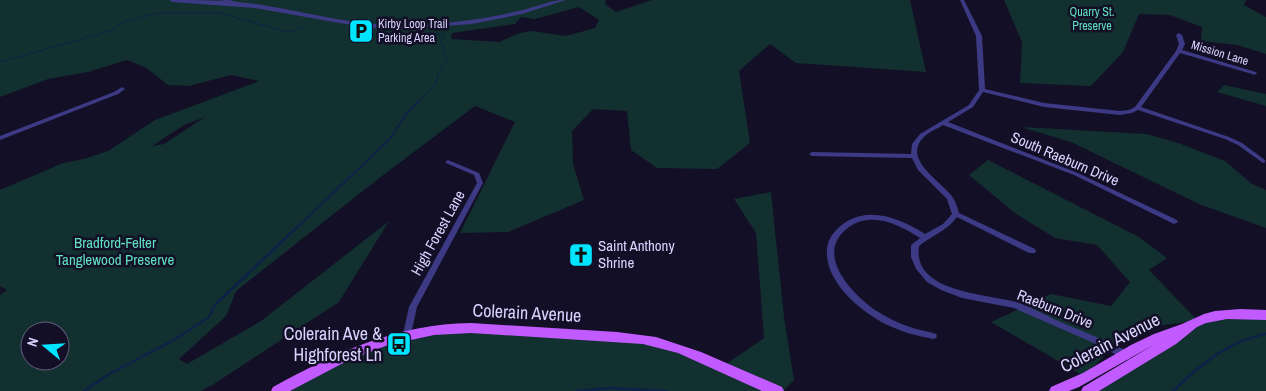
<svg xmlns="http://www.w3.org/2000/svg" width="1266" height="391" viewBox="0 0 1266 391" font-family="'Archivo Narrow',sans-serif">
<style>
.green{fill:#12302f;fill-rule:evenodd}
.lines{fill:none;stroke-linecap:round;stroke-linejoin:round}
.stream-far2{stroke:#0c2248;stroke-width:1}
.stream-far1{stroke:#0c2248;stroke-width:2}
.stream{stroke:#0c2248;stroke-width:2.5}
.minor{fill:#3d3a85;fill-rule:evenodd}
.tertiary{fill:#3d3a85;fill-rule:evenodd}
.primary{fill:#c25bff;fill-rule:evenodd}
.labels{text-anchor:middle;stroke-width:5;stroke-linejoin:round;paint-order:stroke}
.far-park-label{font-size:12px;fill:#5fe0c0;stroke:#130f26}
.far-poi-label{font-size:12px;fill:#d9d4ff;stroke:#130f26;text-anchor:start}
.far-street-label{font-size:12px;fill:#d9d4ff;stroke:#130f26}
.street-label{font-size:15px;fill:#d9d4ff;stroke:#130f26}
.park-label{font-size:15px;fill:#5fe0c0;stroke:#130f26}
.poi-label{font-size:15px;fill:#d9d4ff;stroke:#130f26;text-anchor:start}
.near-street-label{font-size:18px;fill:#d9d4ff;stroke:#130f26}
.near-poi-label{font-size:18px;fill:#d9d4ff;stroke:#130f26;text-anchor:end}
</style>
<rect width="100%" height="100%" fill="#130f26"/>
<path class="green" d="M0 0H606L605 4 616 12 652 0H910L926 72 796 63 770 44 739 71 750 143 717 169 657 168 631 150 627 111 593 109 572 131 573 164 584 200 508 232 460 233 515 122 475 106 378 179 236 291 226 316 179 359 187 364 261 321 389 221 339 302 214 384 201 391H0V295L7 290 0 286V190L63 163 84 159 108 151 155 120 259 81 231 75 189 86 168 85 145 67 127 60 88 72 48 79 0 97ZM579 7 599 20 595 28 566 36 532 31 520 33 499 42 451 39 452 33 515 24 521 17 535 19ZM205 117 164 144 152 146 184 125ZM30 331H60V361H30Z
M1004 0H1246L1244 5 1266 17V54L1237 45 1201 41 1202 27 1170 15 1139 14 1123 52 1091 86 1020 83 1022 42Z
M1224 85 1266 94V106L1217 92Z
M1021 127 1147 134 1181 144 1225 161 1252 184 1266 190V228L1199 204 1071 142Z
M988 160 1139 237 1167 258 1149 270 1197 320 1266 315V391H1088L1195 321 1156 326 1115 345 1084 376 991 322 1051 294 1111 306 1130 282 1097 245 1055 238 1015 213 969 175Z
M771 192 784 317 794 380 783 391H278L323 365 435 330 658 343 722 367 764 338 756 233 734 199Z"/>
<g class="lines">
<path class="stream-far2" d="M387 40 430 33 445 35 441 40 447 60 439 71 435 85 416 104
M0 62 110 31 124 22 158 13H220L284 31H293L302 27"/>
<path class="stream-far1" d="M292 232 389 140 407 113 418 102"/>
<path class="stream" d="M84 391 111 373 172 341 208 318 216 304 293 231
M576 391 610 388 667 391
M1173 391C1200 365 1228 341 1266 334"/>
<path class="minor" d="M220 0H230L240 3 238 4Z
M960 0H964L982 36 985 89 1044 103 1120 111 1129 110 1135 107 1176 51 1179 44 1176 35 1179 33 1182 35 1185 44 1182 50 1256 72 1257 73 1254 75 1252 74 1180 53 1141 107 1229 137 1242 143 1265 160V162L1263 163 1238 145 1225 139 1138 110 1132 113 1120 115 1044 107 983 92 973 107 948 122 1078 173 1177 220 1178 222 1174 224 1074 175 943 125C937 129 928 132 923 138 903 159 939 180 951 195 955 200 957 206 959 213L1035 249 1036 251 1035 253H1029L957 217C946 232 932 235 919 246 912 295 992 293 1022 304 1033 308 1043 314 1054 319 1076 329 1099 337 1121 348L1130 353 1131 356 1130 359 1127 360 1124 359 1096 344 1014 308 962 298 941 290 927 282 916 269 911 257V245L920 238C899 224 871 211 849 227 813 253 851 293 875 310 886 317 898 323 910 327 918 330 927 331 936 334L937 336 936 338 933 339C919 336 905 333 892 327 864 315 824 283 827 249 828 238 835 230 843 224 869 205 901 219 925 234L943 224 952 214 947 199 918 170 912 158 812 156 809 154 812 152 911 154 912 144 920 134 969 105 979 90 976 36Z
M122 87 125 89 118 94 0 140V136L114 92Z
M448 160 479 173 483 183 417 307 411 334 410 336 407 337 404 336 403 334 409 307 477 183 474 175 446 163 445 162Z"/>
<path class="tertiary" d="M169 0C198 0 227 0 256 4 303 11 350 25 398 25 436 25 482 20 518 11 534 8 549 0 566 0L522 14 472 24 400 29 368 28 255 8 172 2Z"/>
<path class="primary" d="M1240 309 1266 310V320L1227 319 1206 323 1197 327 1176 344 1099 391H1081L1083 387 1155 344 1079 387 1069 391H1049L1051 387 1083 373 1131 345 1154 334 1182 324 1204 314 1215 311Z
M471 323 617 332 656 337 701 352 782 387 784 391H762L678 353 643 344 471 333 434 335 388 345 347 361 290 391H271L273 387C337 352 397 324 471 323Z"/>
</g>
<defs>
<symbol id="parking-square" viewBox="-11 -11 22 22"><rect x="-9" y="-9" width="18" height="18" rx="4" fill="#00e5ff" stroke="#130f26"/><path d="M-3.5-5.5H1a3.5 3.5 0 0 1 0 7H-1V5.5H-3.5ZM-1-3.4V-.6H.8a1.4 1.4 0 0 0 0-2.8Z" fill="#111"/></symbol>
<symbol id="church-square" viewBox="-11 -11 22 22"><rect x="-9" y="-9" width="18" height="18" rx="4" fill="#00e5ff" stroke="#130f26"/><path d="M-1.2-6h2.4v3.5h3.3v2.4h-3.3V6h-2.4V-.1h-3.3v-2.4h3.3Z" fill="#111"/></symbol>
<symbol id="bus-square" viewBox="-11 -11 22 22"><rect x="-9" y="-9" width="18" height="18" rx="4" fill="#00e5ff" stroke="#130f26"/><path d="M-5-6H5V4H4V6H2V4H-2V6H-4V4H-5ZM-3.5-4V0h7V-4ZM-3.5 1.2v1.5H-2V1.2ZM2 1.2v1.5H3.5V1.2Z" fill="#111"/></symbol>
</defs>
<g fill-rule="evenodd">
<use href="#parking-square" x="347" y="17" width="28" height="28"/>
<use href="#church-square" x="567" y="241" width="28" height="28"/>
<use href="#bus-square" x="385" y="330" width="28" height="28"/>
</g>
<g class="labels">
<g class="far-park-label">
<text x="1092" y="16">Quarry St.<tspan x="1092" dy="14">Preserve</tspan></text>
</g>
<g class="far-poi-label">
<text x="378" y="28">Kirby Loop Trail<tspan x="378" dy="14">Parking Area</tspan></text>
</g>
<g class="far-street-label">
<text transform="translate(1220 53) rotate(17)" y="4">Mission Lane</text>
</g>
<g class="street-label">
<text transform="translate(1065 159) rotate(23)" y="5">South Raeburn Drive</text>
<text transform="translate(438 233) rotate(-61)" y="5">High Forest Lane</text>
<text transform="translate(1055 309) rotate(22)" y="5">Raeburn Drive</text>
</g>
<g class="park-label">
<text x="115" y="248">Bradford-Felter<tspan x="115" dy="17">Tanglewood Preserve</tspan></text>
</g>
<g class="poi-label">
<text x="598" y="251">Saint Anthony<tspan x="598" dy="17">Shrine</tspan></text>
</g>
<g class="near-street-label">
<text transform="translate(527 313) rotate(3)" y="6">Colerain Avenue</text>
<text transform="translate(1110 343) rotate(-27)" y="6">Colerain Avenue</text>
</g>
<g class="near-poi-label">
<text x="382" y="340">Colerain Ave &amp;<tspan x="382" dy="21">Highforest Ln</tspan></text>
</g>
</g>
<g transform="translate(45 346) rotate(288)"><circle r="24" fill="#130f26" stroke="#625e7d"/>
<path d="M0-4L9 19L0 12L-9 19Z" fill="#00e5ff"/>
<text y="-8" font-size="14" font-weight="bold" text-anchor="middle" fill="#d9d4ff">N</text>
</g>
</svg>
